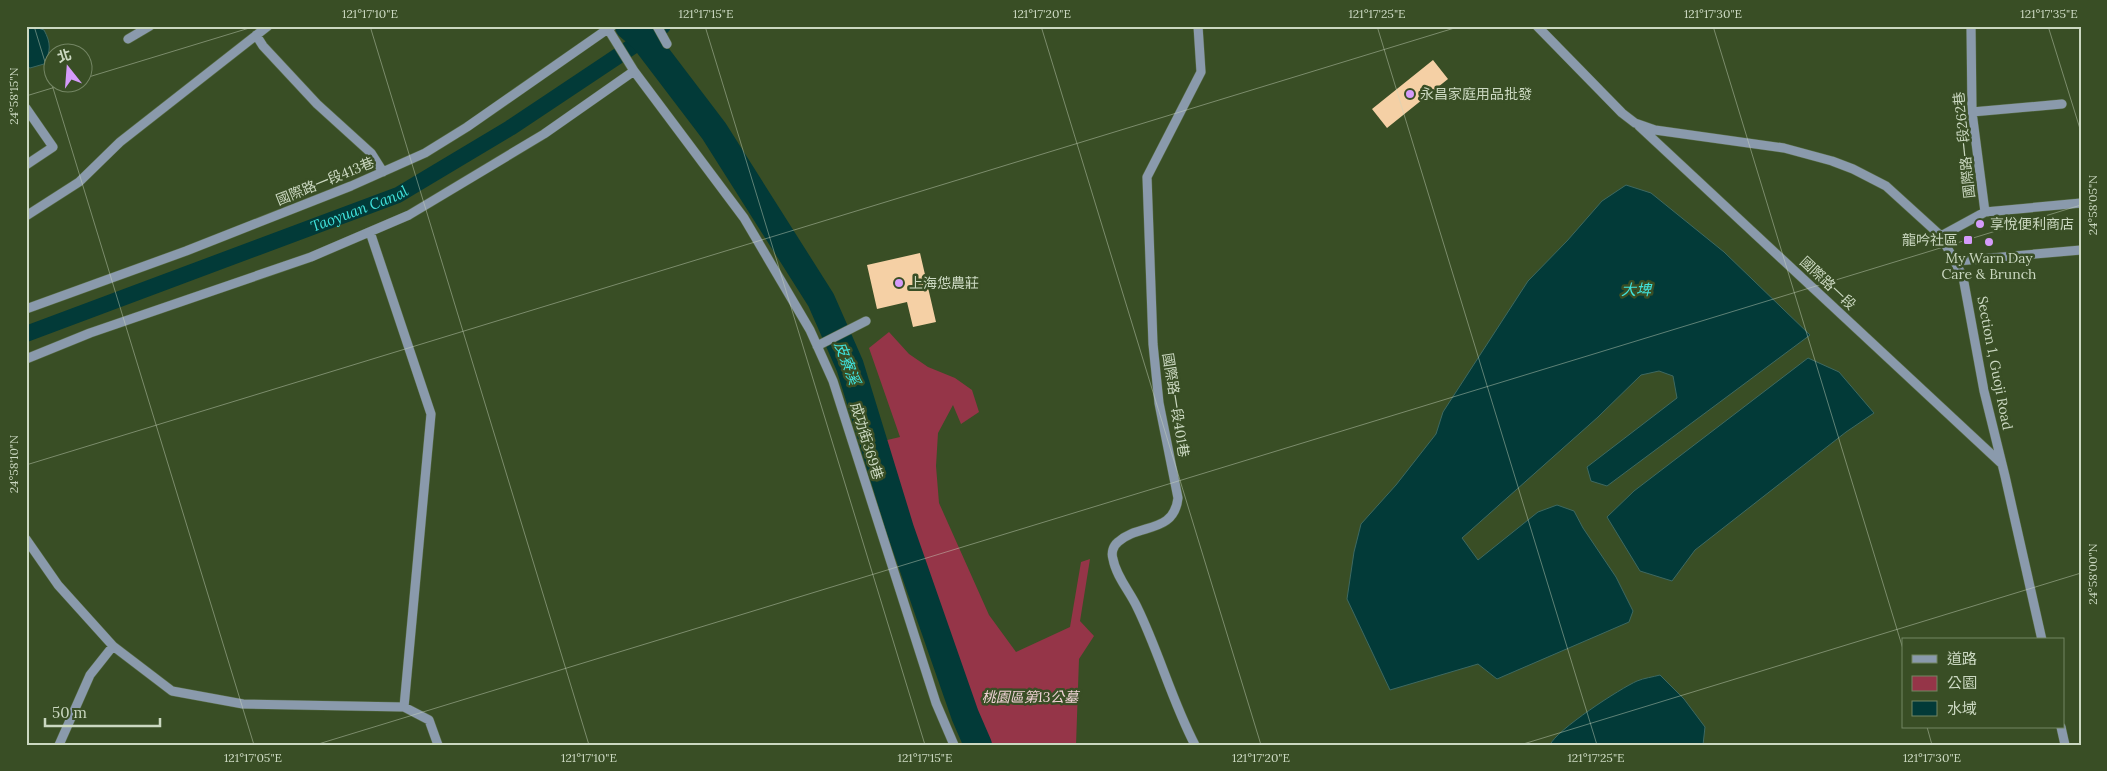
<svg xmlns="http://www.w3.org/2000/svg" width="2107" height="771" viewBox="0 0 2107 771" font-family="Lora,'Noto Sans TC',serif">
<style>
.green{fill:#953548}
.water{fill:#023a38;stroke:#3e6961}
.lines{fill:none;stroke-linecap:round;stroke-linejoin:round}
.canal{stroke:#023a38;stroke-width:16}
.river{stroke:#023a38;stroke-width:28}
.building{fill:#f5d0a5}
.minor-casing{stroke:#566a44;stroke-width:10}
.minor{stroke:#8a9aac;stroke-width:9}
.ticks{fill:none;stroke:#cbd8c1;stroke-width:1;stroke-opacity:0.45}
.poi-dot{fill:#d59bfa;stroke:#394e25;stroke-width:2}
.labels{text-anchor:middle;stroke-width:5;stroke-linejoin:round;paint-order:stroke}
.poi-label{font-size:14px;fill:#cbd8c1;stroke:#394e25;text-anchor:start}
.street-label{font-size:14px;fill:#cbd8c1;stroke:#394e25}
.park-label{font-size:14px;font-style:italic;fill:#f0d3d6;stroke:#394e25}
.water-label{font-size:15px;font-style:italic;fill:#40e2dd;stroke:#394e25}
.neatline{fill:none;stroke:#cbd8c1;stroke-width:2}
.ticks-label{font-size:12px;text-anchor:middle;fill:#cbd8c1}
</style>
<rect width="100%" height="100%" fill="#394e25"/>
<path class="green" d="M889 332 909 354 928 367 955 378 972 390 979 412 961 424 953 405 938 433 936 466 939 503 989 615 1016 652 1070 627 1081 562 1090 559 1080 621 1094 636 1079 659 1076 745H988L971 710 891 472 883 441 900 437 869 348Z"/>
<path class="water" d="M32 26 44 30C51 43 51 51 44 64L30 68 26 66V29Z
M1626 185 1651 193 1724 252 1810 335 1607 486 1591 481 1587 467 1677 398 1673 376 1659 371 1641 375 1598 417 1462 538 1478 560 1538 512 1557 505 1574 511 1583 528 1616 577 1633 611 1629 622 1497 679 1478 664 1390 690 1347 599 1354 552 1361 524 1396 485 1436 434 1443 412 1528 281 1567 241 1602 201Z
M1808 358 1839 372 1874 413 1846 432 1695 550 1672 581 1640 571 1607 517 1634 491Z
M1660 675 1684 699 1705 727 1703 745H1550C1556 730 1621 688 1637 681 1644 678 1653 677 1660 675Z"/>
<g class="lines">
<path class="canal" id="s1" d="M26 334 398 195 510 128 663 26"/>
<path class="river" d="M629 26 644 39 714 131 821 300 850 366 900 529 965 715 978 745"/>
</g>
<path class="building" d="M1433 60 1448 79 1387 128 1372 109Z
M920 253 936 322 913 327 907 302 877 309 867 265Z"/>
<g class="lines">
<defs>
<path id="minor" d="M657 26 667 44
M1537 26 1622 113 1635 123 1655 130 1784 148 1832 161 1853 169 1886 186 1941 236 1963 277 1984 391 2005 476 2042 640
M608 29 634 71 744 218 810 330 833 381 936 703 954 745
M256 35 263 46 317 104 371 153 383 172
M128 39 150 26
M26 108 53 147 26 165
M1972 112 2062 104
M1639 126 2002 464
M1985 212 2081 203
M26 216 79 182 120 142 268 26
M370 232 431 414 404 707
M1941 236 1985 212 1972 112 1971 26
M1957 261 2081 250
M26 309 186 251 351 186 425 153 467 127 612 26
M817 346 866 321
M26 359 90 333 311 257 409 215 544 134 634 71
M26 539 58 585 113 646 172 691 243 704 404 707 429 720 438 745
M2061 727 2065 745
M59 745 90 675 113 646
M1195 745C1172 701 1159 652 1137 607 1130 592 1116 576 1113 559 1111 553 1113 546 1118 542 1139 523 1174 534 1178 498L1159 403 1153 344 1147 177 1201 72 1198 26"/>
</defs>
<use href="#minor" class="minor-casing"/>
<use href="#minor" class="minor"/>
</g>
<path class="ticks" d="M34 26 254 745M370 26 589 745M705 26 925 745M1041 26 1261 745M1377 26 1597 745M1713 26 1903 649M2048 26 2081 132M82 79 256 26M26 96 72 82M26 465 1461 26M1927 727 1932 745M315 745 2081 205M1520 745 2081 573"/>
<g class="poi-dot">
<circle cx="1410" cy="94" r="5"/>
<circle cx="1980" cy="224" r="5"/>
<rect x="1963" y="235" width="10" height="10" rx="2.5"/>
<circle cx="1989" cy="242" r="5"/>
<circle cx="899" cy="283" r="5"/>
</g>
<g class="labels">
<g class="poi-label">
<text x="1420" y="99">永昌家庭用品批發</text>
<text x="1990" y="229">享悅便利商店</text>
<text x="1958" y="245" text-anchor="end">龍吟社區</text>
<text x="1989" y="263" text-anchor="middle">My Warn Day<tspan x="1989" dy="16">Care &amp; Brunch</tspan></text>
<text x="909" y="288">上海怹農莊</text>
</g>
<g class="street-label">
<text transform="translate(1964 145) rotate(-96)" y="5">國際路一段262巷</text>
<text transform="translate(325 181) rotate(-22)" y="5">國際路一段413巷</text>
<text transform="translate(1828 283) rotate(43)" y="5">國際路一段</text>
<text transform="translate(1995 363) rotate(79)" y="5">Section 1, Guoji Road</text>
<text transform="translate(1176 405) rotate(81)" y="5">國際路一段401巷</text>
<text transform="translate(867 441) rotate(73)" y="5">成功街369巷</text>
</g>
<g class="park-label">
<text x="1030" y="702">桃園區第13公墓</text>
</g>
<g class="water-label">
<text dy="5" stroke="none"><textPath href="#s1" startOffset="356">Taoyuan Canal</textPath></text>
<text x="1636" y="295">大埤</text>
<text transform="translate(847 363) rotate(69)" y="5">皮寮溪</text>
</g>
</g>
<rect width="2107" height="771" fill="none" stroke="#394e25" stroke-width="55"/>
<rect x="1902" y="638" width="162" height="90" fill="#394e25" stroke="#738563"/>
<rect x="1912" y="655" width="25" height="8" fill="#8a9aac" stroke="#738563"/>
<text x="1947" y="664" font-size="15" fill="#cbd8c1">道路</text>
<rect x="1912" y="676" width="25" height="15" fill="#953548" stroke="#738563"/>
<text x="1947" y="688" font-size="15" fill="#cbd8c1">公園</text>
<rect x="1912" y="701" width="25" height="15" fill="#023a38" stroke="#738563"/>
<text x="1947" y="714" font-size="15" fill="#cbd8c1">水域</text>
<g transform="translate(68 68) rotate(343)"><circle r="24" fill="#394e25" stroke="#738563"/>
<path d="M0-4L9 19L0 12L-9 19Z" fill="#d59bfa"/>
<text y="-8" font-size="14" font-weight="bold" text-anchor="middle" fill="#cbd8c1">北</text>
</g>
<path d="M45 718v8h115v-8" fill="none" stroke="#cbd8c1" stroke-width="2.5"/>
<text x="52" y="718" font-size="15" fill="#cbd8c1" stroke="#394e25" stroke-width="4" paint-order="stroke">50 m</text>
<rect x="28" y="28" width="2052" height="716" class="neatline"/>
<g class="ticks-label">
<text x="370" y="18">121°17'10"E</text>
<text x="706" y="18">121°17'15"E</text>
<text x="1042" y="18">121°17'20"E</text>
<text x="1377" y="18">121°17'25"E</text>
<text x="1713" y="18">121°17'30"E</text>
<text x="2049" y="18">121°17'35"E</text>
<text transform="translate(14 96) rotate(-90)" y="4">24°58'15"N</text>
<text transform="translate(2093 205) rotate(-90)" y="4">24°58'05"N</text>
<text transform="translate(14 464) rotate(-90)" y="4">24°58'10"N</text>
<text transform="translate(2093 574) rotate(-90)" y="4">24°58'00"N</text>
<text x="253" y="762">121°17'05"E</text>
<text x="589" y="762">121°17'10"E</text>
<text x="925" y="762">121°17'15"E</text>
<text x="1261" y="762">121°17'20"E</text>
<text x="1596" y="762">121°17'25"E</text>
<text x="1932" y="762">121°17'30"E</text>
</g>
</svg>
